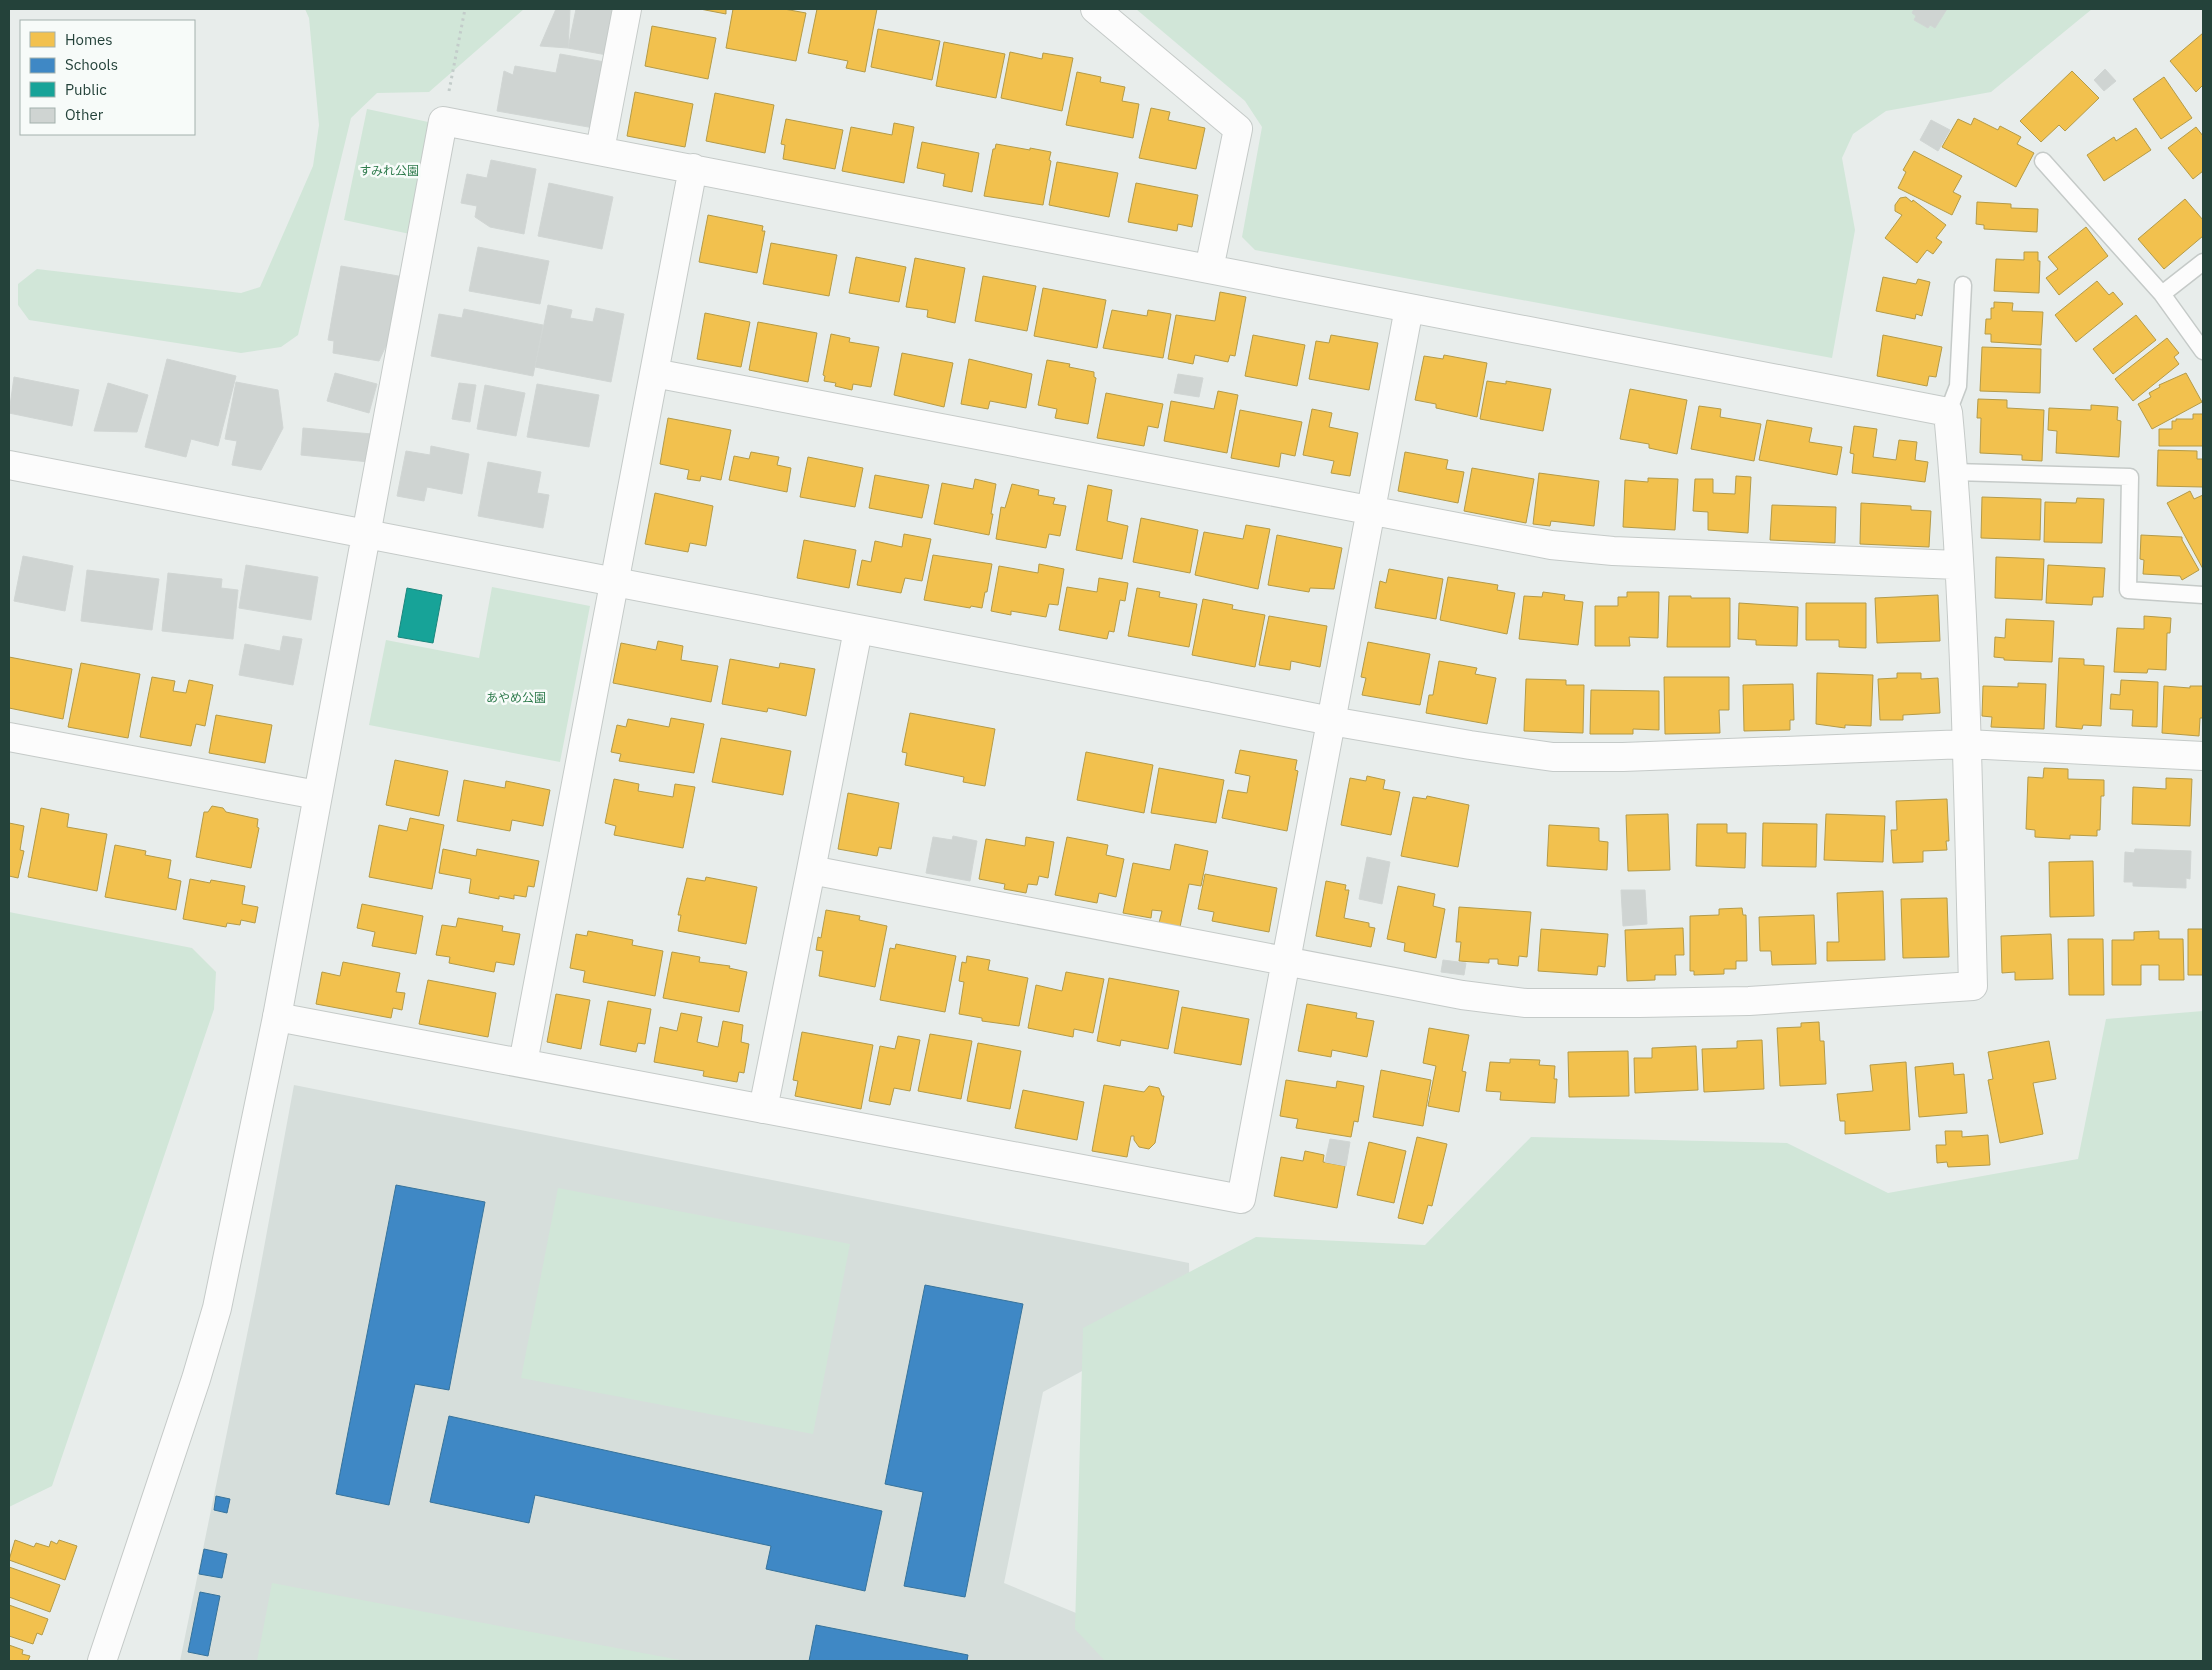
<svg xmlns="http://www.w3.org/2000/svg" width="2212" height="1670" viewBox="0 0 2212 1670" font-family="'IBM Plex Sans','Noto Sans JP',sans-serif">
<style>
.built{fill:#d6dedb}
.green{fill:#d1e6d8}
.homes{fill:#f2c14e;stroke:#b49b48}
.schools{fill:#3f88c5;stroke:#37739b}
.public{fill:#17a398;stroke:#1b867c}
.building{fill:#cfd4d2;stroke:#d1d6d4}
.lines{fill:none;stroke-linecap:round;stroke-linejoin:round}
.service-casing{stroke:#c5cac8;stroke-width:19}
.minor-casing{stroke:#c5cac8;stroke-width:30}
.tertiary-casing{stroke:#c5cac8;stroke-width:30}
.path{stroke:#c3ccca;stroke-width:3;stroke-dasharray:2.5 4;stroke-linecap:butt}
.service{stroke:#fcfcfc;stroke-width:16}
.minor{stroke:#fcfcfc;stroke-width:28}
.tertiary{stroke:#fcfcfc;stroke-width:28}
.labels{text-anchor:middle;stroke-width:5;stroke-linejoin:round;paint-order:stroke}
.park-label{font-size:12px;fill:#2d7a4b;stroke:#f7fbf9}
</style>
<rect width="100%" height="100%" fill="#e8edeb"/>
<path class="built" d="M294 1085 1189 1263 1190 1313 1043 1392 1004 1583 1172 1653 1167 1661H180L256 1291Z"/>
<path class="green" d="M305 9H524L429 92 377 93 351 118 298 335 281 347 241 353 29 320 18 305V284L37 269 241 293 260 287 313 166 319 125 309 18Z
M1136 9H2092L1991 92 1886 111 1853 134 1842 158 1855 230 1832 358 1255 250 1242 237 1262 127 1245 101Z
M367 109 433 123 410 234 344 220Z
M492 587 590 606 560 762 369 725 386 640 479 658Z
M9 912 192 948 216 972 214 1009 52 1486 9 1507Z
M2203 1011V1661H1105L1075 1629 1083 1328 1256 1237 1425 1245 1531 1137 1787 1143 1888 1193 2078 1159 2106 1019Z
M558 1188 850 1244 813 1434 521 1378Z
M272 1583 685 1661H257Z"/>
<path class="homes" d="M700 9H726V14Z
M733 9H784L806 13 796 61 726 48Z
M817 9H877L865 72 846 68 848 61 808 53Z
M652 26 716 38 708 79 645 66Z
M878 29 940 41 932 80 871 67Z
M2203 33V85L2196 92 2170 61Z
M944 42 1005 54 996 98 936 86Z
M1010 52 1042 59 1043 53 1073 58 1062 111 1001 98Z
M2072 71 2099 98 2065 131 2059 125 2041 142 2020 121Z
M1077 72 1101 77 1100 82 1125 87 1122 101 1139 104 1133 138 1066 125Z
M2164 77 2192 118 2161 139 2133 99Z
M635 92 693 104 685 147 627 136Z
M715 93 774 105 765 153 706 141Z
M1151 108 1170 112 1168 120 1205 128 1196 169 1139 158Z
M1974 118 1998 130 2000 126 2021 137 2017 144 2034 153 2016 187 1942 147 1958 119 1971 125Z
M786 119 843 130 835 169 783 159 785 145 781 144Z
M894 123 914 127 904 183 842 171 851 127 892 135Z
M2196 127 2203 136V171L2193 179 2168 148Z
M2136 128 2151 150 2104 181 2087 155 2114 137 2116 141Z
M922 142 979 153 972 192 943 186 945 174 917 168Z
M996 144 1030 150V148L1051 152 1049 160 1051 161 1043 205 984 196 993 149H995Z
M1914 151 1962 176 1953 192 1961 196 1952 215 1898 188 1906 172 1903 170Z
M1057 162 1118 173 1109 217 1049 205Z
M1136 183 1198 195 1192 227 1178 224 1177 231 1128 222Z
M1906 197 1912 202 1913 200 1946 225 1936 238 1942 242 1933 254 1927 250 1917 263 1885 238 1902 215 1895 211V205L1900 198Z
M2185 199 2203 220V236L2164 269 2138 239Z
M1977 202 2011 204V208L2038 209 2037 232 1984 229V225L1976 224Z
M708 215 763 226 762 231H765L757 273 699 262Z
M2086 227 2108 256 2059 295 2046 278 2058 269 2048 257Z
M771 243 837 255 829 296 763 284Z
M2024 252H2038V261H2040L2039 293 1994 291 1996 259 2024 260Z
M856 257 906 267 899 302 849 293Z
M915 258 965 268 955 323 927 317 928 310 906 307Z
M983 276 1036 286 1027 331 975 321Z
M1883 277 1916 284 1918 279 1930 282 1922 316 1916 314 1915 319 1876 311Z
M2097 281 2109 295 2113 292 2123 304 2076 342 2055 315Z
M1043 288 1106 300 1097 348 1034 336Z
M1220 292 1246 297 1235 356 1230 355 1228 362 1195 355 1193 364 1168 359 1176 315 1215 321Z
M1994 302 2013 303 2012 311 2043 312 2041 345 1991 342V334H1985L1986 319H1991V308H1994Z
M1112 310 1147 316 1148 310 1171 314 1163 358 1103 348Z
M705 313 750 322 741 367 697 359Z
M2136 315 2156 340 2113 374 2093 349Z
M758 322 817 333 808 382 749 370Z
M831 334 850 338 849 342 879 347 871 387 853 384 852 390 835 386 836 383 824 381 825 376 823 375Z
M1253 335 1305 345 1297 386 1245 376Z
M1331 335 1378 343 1369 390 1309 379 1316 341 1329 343Z
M1883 335 1942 347 1936 377 1929 376 1927 386 1877 376Z
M2167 338 2179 353 2174 357 2179 364 2133 401 2115 379Z
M1982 347 2041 349 2040 393 1980 391Z
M902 353 953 363 944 407 894 395Z
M1444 355 1487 363 1477 417 1436 408V404L1415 400 1424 356 1443 359Z
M969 359 1032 374 1026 408 990 401 988 409 961 404Z
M1047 360 1070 364 1069 367 1094 372V377L1096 378 1088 424 1055 418 1057 409 1038 405Z
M2186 373 2202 402 2152 429 2138 404 2151 397 2149 393 2160 387 2159 385Z
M1487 381 1506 384V381L1551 389 1543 431 1480 419Z
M1630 389 1687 400 1677 454 1649 448V444L1620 439Z
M1218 391 1238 395 1227 453 1164 441 1171 401 1214 409Z
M1106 393 1163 404 1158 428 1148 426 1144 446 1097 438Z
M1978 399 2007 400V408L2044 410 2042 461 2022 460V455L1980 453 1981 418H1977Z
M2091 405 2118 407 2117 420 2121 421 2119 457 2056 453 2057 431 2048 430 2049 408 2091 410Z
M1699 406 1721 409 1720 417 1761 424 1754 461 1691 449Z
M1312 409 1332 413 1329 427 1358 433 1350 476 1331 473 1334 461 1303 455Z
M1240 410 1302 422 1295 456 1281 453 1279 467 1231 458Z
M2193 414H2203V446H2159V429H2172V421H2176V419H2193Z
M668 418 731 430 721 480 701 476 700 481 687 479 689 470 660 464Z
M1767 420 1812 428 1809 442 1842 447 1837 475 1759 460Z
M1854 426 1877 429 1873 457 1896 460 1899 440 1917 442 1915 460 1928 462 1925 482 1852 473 1854 454 1850 453Z
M2158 450 2197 451V459H2203V487L2157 486Z
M751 452 779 457 777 465 791 468 787 492 729 480 734 456 749 459Z
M1405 452 1448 460 1446 469 1464 472 1458 503 1398 491Z
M808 457 863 468 855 507 800 497Z
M1472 468 1534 479 1526 523 1464 511Z
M1539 473 1599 481 1594 526 1551 521 1550 526 1533 524Z
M875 475 929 485 922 518 869 508Z
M1736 476 1751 477 1748 533 1708 530V512L1693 511 1695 479H1713V493L1735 494Z
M1648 478 1678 479 1675 530 1623 527 1625 480 1648 482Z
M975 479 996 484 991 514H993L989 535 934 524 942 483 973 489Z
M1012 484 1039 490 1038 495 1055 498 1053 504 1066 506 1060 536 1049 534 1046 548 996 539 1001 507 1005 508Z
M1088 485 1112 490 1107 521 1128 526 1122 559 1076 550Z
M2190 491 2194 499 2203 495V569L2167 503Z
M655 493 713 506 706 546 690 543 688 552 645 544Z
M1982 497 2041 499 2040 540 1981 538Z
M2077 498 2104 499 2102 543 2044 542 2045 502 2076 503Z
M1861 503 1911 506V510L1931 511 1929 547 1860 544Z
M1772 505 1836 507 1835 543 1770 540Z
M1141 518 1198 530 1190 573 1133 562Z
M1246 525 1270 529 1258 589 1195 575 1204 532 1243 539Z
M904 534 931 539 922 581 905 578 901 593 857 585 862 560 871 562 875 541 902 547Z
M1277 535 1342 548 1334 589 1310 588 1309 592 1268 585Z
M2141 535 2182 537V540L2199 570 2182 580 2180 576 2143 574 2144 560 2140 559Z
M804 540 856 550 849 588 797 578Z
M933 555 992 564 987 592H985L982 608 971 606 970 608 924 600Z
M1996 557 2044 559 2042 600 1995 598Z
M1039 564 1064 569 1058 605 1049 604 1046 617 1011 611V615L991 611 999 566 1038 573Z
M2048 565 2105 568 2103 597H2093L2092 605 2046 603Z
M1389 569 1443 579 1436 619 1375 608 1380 581 1386 583Z
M1448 577 1498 585 1497 590 1515 593 1507 634 1440 620Z
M1099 578 1128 583 1125 601 1120 600 1114 632 1109 631 1107 639 1059 630 1067 587 1097 592Z
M1137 588 1160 592 1159 597 1197 604 1189 647 1128 636Z
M1543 592 1565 595 1564 600 1583 602 1578 645 1519 639 1524 596 1542 597Z
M1627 592H1659L1658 638 1629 637 1630 646H1595V606H1618V597H1627Z
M1938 595 1940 641 1877 643 1875 598Z
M1669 596H1691V598H1730V647H1667Z
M1203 599 1233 605 1232 609 1265 615 1255 667 1192 655Z
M1739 603 1798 607 1797 646 1756 645V640L1738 639Z
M1806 603H1866V648L1839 647V640H1806Z
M1269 616 1327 626 1320 667 1291 661 1290 670 1259 665Z
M2144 616 2171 618 2170 633H2167L2166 670 2148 669 2147 673 2114 672 2117 628 2144 629Z
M2006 619 2054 621 2052 662 2004 660V658L1994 657 1995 637 2005 638Z
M658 641 683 646 681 660 718 666 711 702 613 683 621 643 656 650Z
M1368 642 1430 654 1420 705 1362 695 1366 678 1361 677Z
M9 657 72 669 63 719 9 708Z
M2059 658 2084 659V665L2104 666 2101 726 2083 725 2082 729 2056 727Z
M730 659 779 668 780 663 815 669 806 716 768 708 767 712 722 704Z
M1439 661 1477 668 1475 674 1496 678 1487 724 1426 713 1429 695H1433Z
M81 663 140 674 128 738 68 727Z
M1817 673 1873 675 1871 726 1845 725V728L1816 724Z
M1897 673H1921V679L1938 678 1940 713 1903 715V720H1880L1878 679 1897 678Z
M152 677 175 681 173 691 186 693 189 680 213 685 205 726 196 724 191 746 140 737Z
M1664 677H1729V710H1719L1720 733 1665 734Z
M1526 679 1566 680V685H1584L1583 733 1524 731Z
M2121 680 2158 682 2157 727 2132 726 2133 710 2110 709 2111 694 2120 695Z
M2018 683 2046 684 2044 729 1991 727 1992 717 1982 716 1983 686 2018 687Z
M1793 684 1794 720H1790V730L1744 731 1743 685Z
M2164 686 2190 688V686H2203V718H2200L2199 736 2162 733Z
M1591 690 1659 691V730L1633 729V734H1590Z
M910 713 995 729 985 786 963 782 964 777 905 765 907 753 902 752Z
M216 715 272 725 265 763 209 753Z
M671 718 704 724 694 773 619 761 621 754 611 752 617 725 626 727 628 719 669 727Z
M721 738 791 751 783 795 712 782Z
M1240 750 1297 760 1295 770 1298 771 1287 831 1222 818 1228 790 1247 793 1250 776 1235 773Z
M1086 752 1153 765 1144 813 1077 800Z
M395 760 448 771 439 816 386 805Z
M1159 768 1224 780 1216 823 1151 813Z
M2044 768 2068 769V779L2104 780V796H2101L2100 830H2097V836L2070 835V839L2035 837V830L2026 829 2028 777 2043 778Z
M1367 776 1385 780 1383 789 1400 792 1391 835 1341 825 1350 778 1366 781Z
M2166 778 2192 779 2190 826 2132 824 2133 787 2166 789Z
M614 779 639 784 638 791 673 797 675 784 695 787 683 848 614 835 616 826 605 823Z
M464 780 505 788 506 781 550 790 543 826 512 820 510 831 457 821Z
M848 793 899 803 891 849 879 847 877 856 838 849Z
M1427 796 1469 805 1458 867 1401 856 1413 797 1426 799Z
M1947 799 1949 841H1946L1947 850 1923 851V862L1893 863 1891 830H1897L1896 801Z
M212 806 223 808 226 812 258 819 257 827 259 828 251 868 196 857 204 812H208Z
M41 808 69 814 67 827 107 834 97 891 28 877Z
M1668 814 1670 870 1628 871 1626 815Z
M1826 814 1885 816 1883 862 1824 860Z
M410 818 444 825 432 889 369 877 379 825 407 831Z
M9 823 24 826 20 850 24 851 18 878 9 876Z
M1763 823 1817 824 1816 867 1762 866Z
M1697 824H1727V833H1746L1745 868 1696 866Z
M1549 825 1599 828V841L1608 842 1607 870 1547 866Z
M1026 837 1054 842 1048 878 1039 876 1037 885 1028 884 1026 893 1004 889 1005 884 979 879 986 839 1025 846Z
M1067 837 1108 845 1106 855 1124 859 1116 897 1099 893 1097 903 1055 895Z
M1175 844 1208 851 1201 886 1189 884 1180 927 1159 923 1162 911 1152 910 1151 918 1123 913 1133 863 1170 870Z
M115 845 146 851 145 855 171 860 168 878 181 881 176 910 105 897Z
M443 849 476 856 477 849 539 861 534 887 528 886 526 897 514 895V899L499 896V899L469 893 471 879 439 873Z
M2093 861 2094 916 2050 917 2049 862Z
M1205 874 1277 888 1269 932 1212 921 1214 912 1198 909Z
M706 877 757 887 746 944 678 931 681 915H678L687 878 705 881Z
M190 879 210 883 211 880 245 886 242 904 258 907 255 923 241 920 240 925 227 923 226 927 183 919Z
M1326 881 1346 885 1345 890H1349L1344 918 1369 923V927L1375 928 1371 947 1316 936Z
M1398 886 1435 894 1433 906 1445 909 1436 958 1404 951 1405 943 1387 939Z
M1883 891 1885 960 1827 961V942H1839L1837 893Z
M1947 898 1949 957 1903 958 1901 899Z
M362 904 423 916 416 954 372 946 375 932 357 928Z
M1459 907 1531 912 1527 957 1519 956 1518 966 1498 964V959H1489V963L1459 961 1461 942H1456Z
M1742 908 1743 915H1746L1747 961H1736V969H1724V974L1694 975V971H1690V916L1719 915V909Z
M826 910 860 916 859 920 887 926 875 987 819 976 823 951 816 950 818 937 821 938Z
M1814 915 1816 964 1772 965 1771 951H1760L1759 917Z
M458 918 503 926 502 931 520 934 514 965 496 962 494 972 449 963 450 957 436 955 442 925 456 927Z
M1683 928 1684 955H1675L1676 975H1655V980L1627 981 1625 930Z
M1541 929 1608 934 1605 967 1598 966 1597 975 1538 971Z
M2188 929H2203V975H2188Z
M588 931 633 940 632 945 663 951 655 996 583 982 585 971 570 968 576 934 587 936Z
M2159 931V939H2183L2184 980H2159V965H2141V985H2112V940H2134V932Z
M2051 934 2053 979 2015 980V972L2002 973 2001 936Z
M2068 939H2103L2104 995H2069Z
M896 944 956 956 945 1012 880 1000 890 948 895 949Z
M672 952 700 957 699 962 730 966 729 968 747 972 739 1012 663 998Z
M967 956 990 960 988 970 1028 978 1019 1026 982 1021V1018L959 1014 964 982 959 981 962 962 966 963Z
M343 962 400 973 396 992 405 993 402 1010 393 1008 391 1018 316 1004 322 972 340 976Z
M1066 972 1104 979 1093 1033 1074 1029 1073 1037 1028 1028 1036 985 1062 991Z
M1109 978 1179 991 1168 1049 1121 1040 1120 1046 1097 1041Z
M428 980 496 993 488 1037 419 1024Z
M556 994 590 1000 581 1049 547 1042Z
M608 1001 651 1009 645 1044 638 1043 636 1052 600 1045Z
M1307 1004 1357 1013 1356 1018 1374 1021 1367 1057 1332 1050 1331 1057 1298 1051Z
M1182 1007 1249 1019 1241 1065 1174 1053Z
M681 1013 702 1017 697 1042 718 1047 723 1021 743 1025 741 1042 749 1044 744 1073 739 1072 737 1082 703 1076 704 1071 654 1062 660 1027 677 1031Z
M1819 1022 1820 1041H1824L1826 1084 1780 1086 1777 1028 1801 1027V1023Z
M1429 1028 1469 1035 1462 1071 1466 1072 1459 1112 1428 1106 1436 1066 1423 1063Z
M802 1032 873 1045 861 1109 795 1096 798 1081 793 1080Z
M930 1034 972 1041 961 1099 918 1091Z
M898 1036 920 1040 910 1091 894 1088 890 1105 869 1101 880 1046 895 1049Z
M1762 1040 1764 1089 1704 1092 1702 1049 1737 1048V1041Z
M2049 1041 2056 1079 2033 1083 2043 1134 2000 1143 1988 1080 1993 1079 1988 1052Z
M978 1043 1021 1051 1010 1109 967 1101Z
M1696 1046 1698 1090 1635 1093 1634 1058H1652V1048Z
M1628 1051 1629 1096 1569 1097 1568 1052Z
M1510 1059 1540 1060 1539 1065 1555 1066 1554 1079H1557L1555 1103 1500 1100 1501 1092 1486 1091 1490 1062 1510 1063Z
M1906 1062 1910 1130 1845 1134V1121H1840L1837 1094 1873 1091 1870 1065Z
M1953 1063 1954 1075 1964 1074 1967 1113 1919 1117 1915 1067Z
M1381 1070 1431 1080 1423 1126 1373 1117Z
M1286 1080 1336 1088 1337 1081 1364 1086 1358 1122 1354 1121 1351 1137 1296 1128 1298 1119 1280 1116Z
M1104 1085 1144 1092 1149 1086 1159 1088 1162 1096H1164L1155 1143 1149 1149 1139 1147 1134 1140V1136H1131L1127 1157 1092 1151Z
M1023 1090 1084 1102 1077 1140 1015 1128Z
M1945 1131H1962V1137L1988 1135 1990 1165 1948 1167 1947 1162 1937 1163 1936 1145H1946Z
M1417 1137 1447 1144 1432 1206 1428 1205 1423 1224 1398 1218Z
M1369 1142 1406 1151 1394 1203 1357 1195Z
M1305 1151 1324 1155 1323 1162 1345 1166 1337 1208 1274 1196 1281 1157 1303 1161Z
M15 1540 34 1547 36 1543 49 1547 51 1541 57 1544 59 1540 77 1546 65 1580 9 1560Z
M9 1567 60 1585 50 1612 9 1597Z
M9 1605 48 1619 42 1635 37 1633 33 1644 9 1636Z
M9 1645 23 1650 22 1654 30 1656 28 1661H9Z"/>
<path class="schools" d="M396 1185 485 1202 449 1390 415 1384 389 1505 336 1494Z
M925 1285 1023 1304 965 1597 904 1586 923 1492 885 1484Z
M449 1416 882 1511 865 1591 766 1569 771 1546 535 1495 529 1523 430 1502Z
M216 1496 230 1499 227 1513 214 1510Z
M204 1549 227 1554 222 1578 199 1574Z
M200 1592 220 1596 208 1656 188 1652Z
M816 1625 968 1655 967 1661H809Z"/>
<path class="public" d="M407 588 442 595 433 643 398 637Z"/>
<path class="building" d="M556 9 570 10 568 48 540 46Z
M576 9H603L616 11 607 55 568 48Z
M1914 9H1947L1935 28 1930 25 1928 28 1914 20 1916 16 1912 13Z
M560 54 605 62 594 128 497 111 504 71 513 75 515 66 556 73Z
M2105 69 2116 81 2104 91 2094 80Z
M1931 120 1950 130 1938 151 1920 140Z
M491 160 536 169 524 234 490 227 475 217 477 206 461 203 467 174 487 178Z
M549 183 613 197 602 249 538 236Z
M478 247 549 261 540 304 469 291Z
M341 266 404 277 396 324 379 361 333 353 334 341 328 340Z
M548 305 572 310 570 318 593 322 596 308 624 314 611 382 535 367Z
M464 309 543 325 533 376 431 356 439 314 462 318Z
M167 359 236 376 218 446 191 439 186 457 145 447Z
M335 373 377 384 369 413 327 401Z
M1178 374 1203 378 1199 397 1174 393Z
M14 377 79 390 72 426 9 413Z
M236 382 278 390 283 428 261 470 232 465 237 441 225 439Z
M108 383 148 395 137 432 94 431Z
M459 383 476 385 470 422 452 419Z
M537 384 599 395 589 447 527 437Z
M485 385 525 393 516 436 477 429Z
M303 428 372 434 369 462 301 455Z
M431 446 469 454 462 494 427 487 424 501 397 496 406 451 430 455Z
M488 462 541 472 537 493 549 495 543 528 478 516Z
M23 556 73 566 65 611 14 601Z
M246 565 318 577 311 620 239 608Z
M87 570 159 579 152 630 81 621Z
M168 573 222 579 221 588 238 590 233 639 162 631Z
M283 636 302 639 293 685 239 675 245 644 280 651Z
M953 836 977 841 970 881 926 873 933 837 952 840Z
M2135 849 2191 851 2190 879 2186 878V888L2133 886V882H2124L2125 852 2134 853Z
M1367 857 1390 862 1382 904 1359 899Z
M1621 890H1645L1647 924 1623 926Z
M1443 960 1466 963 1464 975 1441 972Z
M1330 1139 1350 1142 1346 1166 1325 1162Z"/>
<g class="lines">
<defs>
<path id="service" d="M2043 161 2162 294 2203 351
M2162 294 2203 262
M1948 412 1958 386 1963 285
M1954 472 2130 477 2128 590 2203 595"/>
<path id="minor" d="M1095 9 1238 129 1209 269
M600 150 627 9
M654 373 693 168
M366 535 443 121 1948 412C1966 603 1968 795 1973 986L1749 1001 1639 1003H1526L1462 995 811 870 858 630
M1205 696 1331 721 1470 745 1553 757H1623L1967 744 2203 756
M9 737 317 795
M277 1017 1241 1199 1409 308
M523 1063 654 373 1551 545 1613 551 1958 565
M763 1109 811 870"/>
<path id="tertiary" d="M9 465 1205 696
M102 1661 196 1379 217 1308 277 1017 366 535"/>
</defs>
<use href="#service" class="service-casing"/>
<use href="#minor" class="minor-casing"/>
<use href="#tertiary" class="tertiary-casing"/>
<path class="path" d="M449 91 465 9"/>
<use href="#service" class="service"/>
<use href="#minor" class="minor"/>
<use href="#tertiary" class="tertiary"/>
</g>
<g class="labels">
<g class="park-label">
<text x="389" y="175">すみれ公園</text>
<text x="516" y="702">あやめ公園</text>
</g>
</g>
<rect width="2212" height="1670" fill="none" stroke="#24423a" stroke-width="20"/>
<rect x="20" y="20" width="175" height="115" fill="#f7fbf9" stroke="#a3b1ad"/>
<rect x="30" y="32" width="25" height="15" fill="#f2c14e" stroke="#a3b1ad"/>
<text x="65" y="45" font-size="15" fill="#24423a">Homes</text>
<rect x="30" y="58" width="25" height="15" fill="#3f88c5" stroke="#a3b1ad"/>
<text x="65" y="70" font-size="15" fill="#24423a">Schools</text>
<rect x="30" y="82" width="25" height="15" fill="#17a398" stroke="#a3b1ad"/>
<text x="65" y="95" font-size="15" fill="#24423a">Public</text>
<rect x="30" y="108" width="25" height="15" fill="#cfd4d2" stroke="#a3b1ad"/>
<text x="65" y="120" font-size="15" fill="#24423a">Other</text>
</svg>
